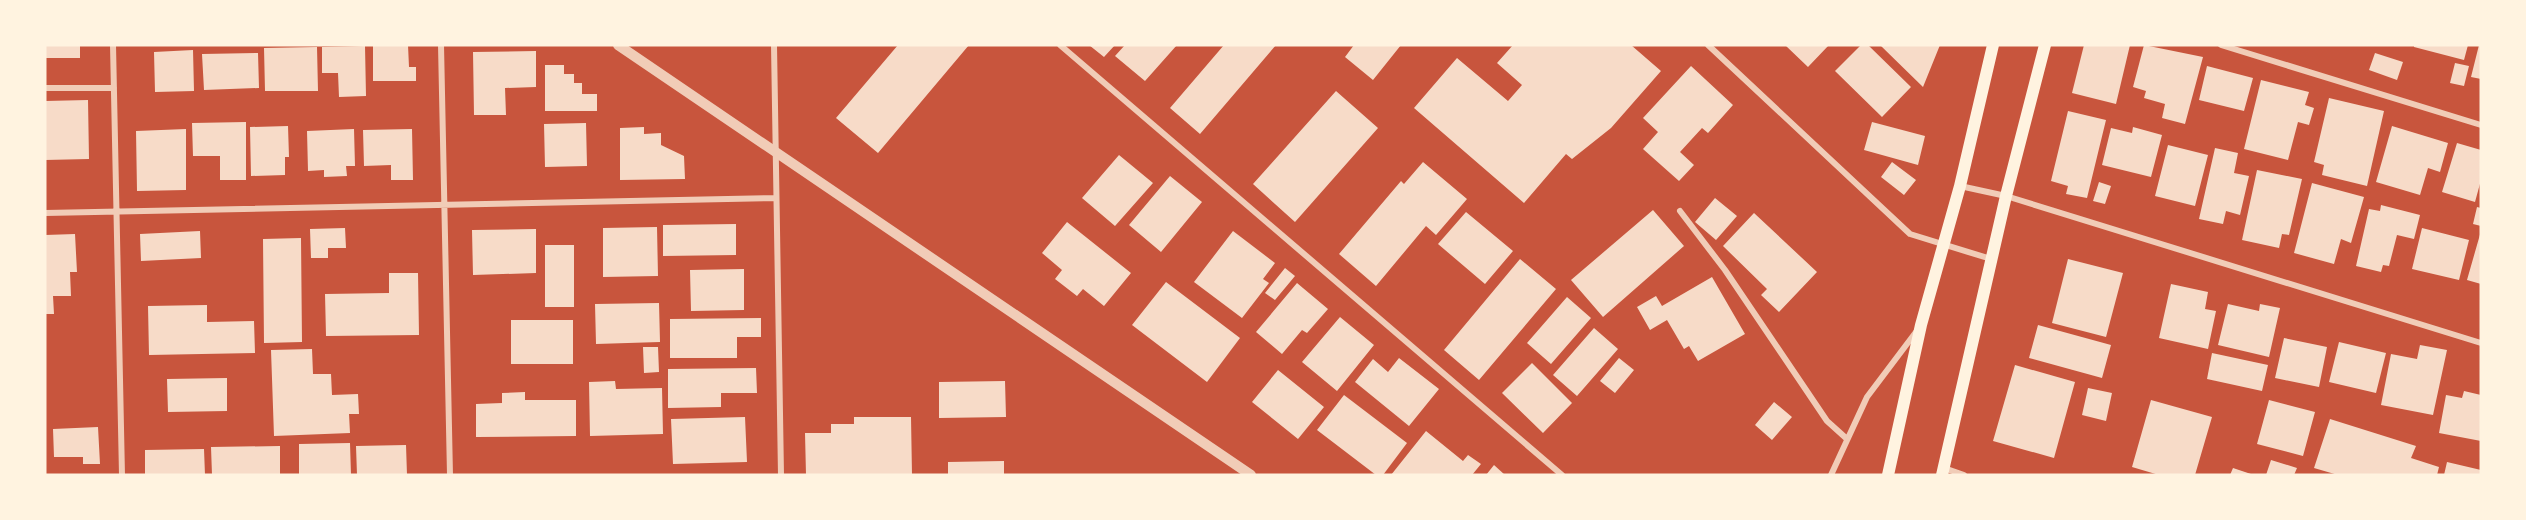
<svg xmlns="http://www.w3.org/2000/svg" width="2526" height="520" viewBox="0 0 2526 520" font-family="Raleway,sans-serif">
<style>
.building{fill:#f7dbc8}
.lines{fill:none;stroke-linecap:round;stroke-linejoin:round}
.minor{stroke:#f1ccb7;stroke-width:6}
.tertiary{stroke:#f1ccb7;stroke-width:10}
.secondary{stroke:#fff3e0;stroke-width:12}
</style>
<rect width="100%" height="100%" fill="#c8553d"/>
<path class="building" d="M45 45H80V58H45Z
M373 45H408L409 67H416V81H373Z
M898 45H969L878 153 836 118Z
M1089 45H1115L1104 57Z
M1125 45H1177L1145 81 1115 56Z
M1224 45H1276L1200 134 1170 108Z
M1354 45H1401L1373 80 1345 57Z
M1513 45H1631L1661 71 1611 128 1572 159 1566 154 1524 203 1414 108 1457 58 1508 101 1522 85 1497 63Z
M1785 45H1829L1808 67Z
M1861 45H1868L1911 87 1882 117 1835 71Z
M1880 45H1940L1923 87Z
M2084 45H2130L2116 104 2072 93Z
M2144 45 2203 57 2185 124 2162 118 2165 104 2144 98 2146 91 2133 87Z
M2414 45H2468L2464 60 2414 47Z
M2479 45H2481V79L2471 77Z
M365 46 366 96 339 97 338 73H322V47Z
M317 47 318 91H265L264 48Z
M193 50 194 91 155 92 154 52Z
M536 51V87L505 88 506 115H474L473 52Z
M258 53 259 88 204 90 202 54Z
M2375 53 2403 62 2397 80 2369 70Z
M2455 63 2469 66 2464 86 2450 83Z
M545 65H564V74H574V83H582V94H597V111H545Z
M1691 66 1733 105 1708 133 1702 128 1680 152 1694 165 1679 181 1643 149 1658 132 1643 118Z
M2207 66 2253 78 2244 111 2199 100Z
M2261 80 2309 92 2305 105 2314 108 2309 125 2298 122 2288 160 2244 149Z
M1336 91 1378 128 1295 222 1253 184Z
M2329 98 2384 111 2367 186 2322 175 2324 165 2314 162Z
M88 100 89 159 45 160V101Z
M2068 111 2106 120 2087 198 2066 194 2068 186 2051 181Z
M246 122V180H220V156H193L192 123Z
M1872 122 1925 136 1918 165 1864 150Z
M586 123 587 166 545 167 544 124Z
M288 126 289 157H285V175L251 176 250 127Z
M2392 126 2448 143 2440 172 2428 168 2420 195 2376 182Z
M644 127V134L661 133V145L684 156 685 179 620 180V128Z
M2133 127 2162 135 2151 177 2102 165 2111 128 2132 133Z
M186 129V190L137 191 136 131Z
M354 129 355 166H346L347 176 324 177V170L308 171 307 131Z
M412 129 413 180H391V165L364 166 363 130Z
M2457 143 2481 150V180L2475 202 2442 192Z
M2168 145 2208 155 2195 206 2155 196Z
M2215 148 2238 153 2234 173 2249 176 2240 215 2226 211 2223 224 2199 219Z
M1119 155 1153 183 1115 226 1082 198Z
M1423 162 1467 199 1436 235 1426 226 1376 286 1339 254 1401 181 1404 184Z
M1892 162 1916 180 1904 195 1881 177Z
M2257 170 2302 179 2289 235 2282 234 2279 248 2242 240Z
M1170 176 1202 202 1161 252 1129 225Z
M2099 182 2111 186 2105 204 2093 201Z
M2312 183 2364 197 2351 243 2341 239 2334 264 2294 253Z
M1715 198 1737 216 1716 240 1695 222Z
M2381 205 2420 215 2414 239 2397 235 2389 266 2383 265 2381 272 2356 266 2369 209 2380 211Z
M2477 207 2481 208V226L2473 224Z
M1653 210 1684 246 1603 317 1571 280Z
M1466 212 1513 251 1485 284 1438 244Z
M1754 213 1817 272 1779 312 1761 295 1767 289 1723 246Z
M1067 222 1131 273 1104 306 1083 289 1077 296 1055 279 1062 270 1042 253Z
M736 224V255L663 256V225Z
M657 227 658 276 603 277V228Z
M345 228 346 248H328V258H311L310 229Z
M2422 228 2469 240 2459 280 2412 269Z
M536 229V273L473 275 472 230Z
M200 231 201 258 141 261 140 234Z
M1233 231 1275 263 1263 279 1269 283 1242 318 1194 282Z
M2481 231V284L2467 280Z
M75 234 77 272H70L71 296H53L54 314H45V235Z
M301 238 302 342 264 343 263 239Z
M545 245H574V307H545Z
M1520 259 1556 289 1479 380 1444 350Z
M2068 259 2123 273 2106 337 2052 323Z
M1285 268 1295 276 1275 300 1265 293Z
M744 269V310L691 311 690 270Z
M389 273H418L419 335 326 336 325 294 389 293Z
M1712 277 1745 334 1698 361 1689 346 1684 349 1667 320 1650 330 1637 307 1656 296 1662 306Z
M1166 282 1240 338 1207 382 1132 325Z
M1297 283 1328 309 1307 333 1302 330 1282 354 1256 332Z
M2171 284 2208 292 2205 309 2216 311 2208 349 2159 338Z
M1567 297 1591 318 1551 364 1527 343Z
M659 303 660 342 596 344 595 304Z
M2228 304 2259 311 2260 304 2280 308 2269 357 2218 345Z
M207 305V322L254 321 255 353 149 355 148 306Z
M1340 317 1374 345 1337 391 1302 362Z
M761 318V337H737V358H670V319Z
M511 320H573V364H511Z
M2038 325 2111 345 2102 378 2029 358Z
M1594 328 1618 349 1577 396 1553 375Z
M2284 338 2327 347 2319 387 2275 378Z
M2339 342 2386 353 2376 393 2329 382Z
M2420 345 2447 350 2433 415 2381 405 2391 354 2417 359Z
M643 347H658L659 372 644 373Z
M312 349 313 374H331L332 395 358 394 359 414H349L350 433 274 436 271 350Z
M2212 353 2268 365 2262 391 2207 379Z
M1399 358 1439 389 1409 426 1355 382 1373 359 1388 372Z
M1619 358 1634 370 1615 393 1600 381Z
M1532 363 1572 403 1543 433 1502 393Z
M2015 365 2075 382 2054 458 1993 441Z
M756 368 757 393H721V407L668 408V369Z
M1278 370 1324 407 1298 439 1252 402Z
M227 378V411L168 412 167 379Z
M615 381 616 389 662 388 663 434 590 436 589 382Z
M1005 381 1006 417 939 418V382Z
M2088 388 2112 393 2106 421 2082 415Z
M2464 391 2481 395V441L2439 433 2446 395 2462 398Z
M525 392V400H576V436L476 437V404L502 403V393Z
M1344 395 1407 443 1383 475H1376L1317 430Z
M2151 400 2212 417 2195 475H2159L2132 467Z
M2269 400 2315 412 2303 456 2257 444Z
M1774 402 1792 417 1772 440 1755 425Z
M745 417 747 462 673 464 671 419Z
M854 417H911L912 475H806L805 433H831V424H854Z
M2330 419 2416 446 2411 458 2439 467 2437 475H2338L2314 468Z
M98 427 100 464H83V457H54L53 429Z
M1426 431 1463 461 1468 455 1481 464 1472 475H1391Z
M350 443 351 475H299V444Z
M406 445 407 475H357L356 446Z
M280 446V475H212L211 447Z
M204 449 205 475H145V450Z
M2271 460 2297 468 2294 475H2266Z
M1004 461V475H948V462Z
M2447 462 2481 470V475H2444Z
M1494 465 1505 475H1486Z
M2233 468 2254 475H2230Z"/>
<g class="lines">
<path class="minor" d="M113 45 122 475
M441 45 450 475
M774 45 781 475
M1060 45 1562 475
M1708 45 1910 234 1991 259
M2221 45 2481 125
M45 88H114
M1960 186 2006 196 2481 343
M1680 211 1725 270 1827 421 1847 439
M45 213 776 198
M1944 468 1964 475
M1831 475 1867 397 1916 332"/>
<path class="tertiary" d="M618 45 1251 475"/>
<path class="secondary" d="M1888 475 1921 325 1960 186 1993 45
M1942 475 2006 196 2045 45"/>
</g>
<rect width="2526" height="520" fill="none" stroke="#fff3e0" stroke-width="93"/>
</svg>
